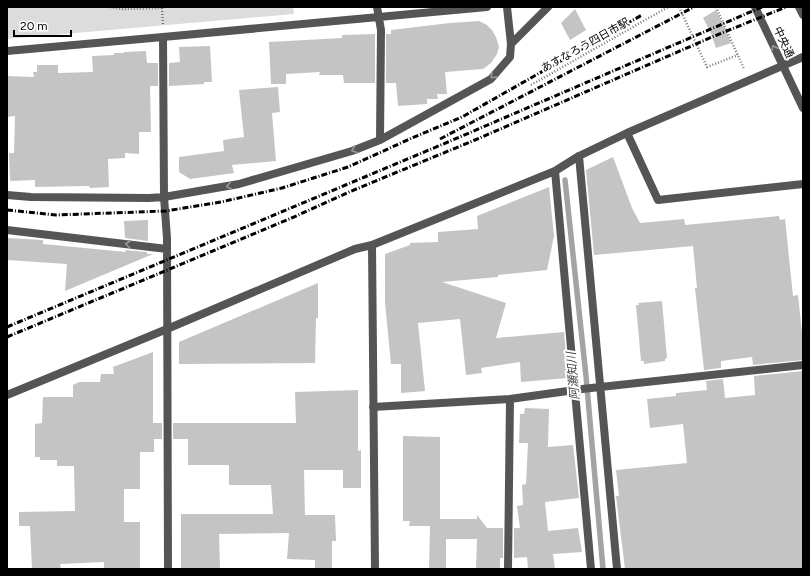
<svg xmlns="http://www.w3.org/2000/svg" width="810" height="576" viewBox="0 0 810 576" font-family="Figtree,'Noto Sans JP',sans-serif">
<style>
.green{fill:#dcdcdc}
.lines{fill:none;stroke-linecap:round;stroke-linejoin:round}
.stream{stroke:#a3a3a3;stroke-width:5.5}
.building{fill:#c4c4c4}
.path{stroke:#777;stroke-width:2.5;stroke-dasharray:1 2;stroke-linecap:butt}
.minor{stroke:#555;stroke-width:8}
.tertiary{stroke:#555;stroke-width:8}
.rail{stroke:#000;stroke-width:3;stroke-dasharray:6 2 1 2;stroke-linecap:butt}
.oneway{stroke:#999}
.labels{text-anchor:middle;stroke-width:4;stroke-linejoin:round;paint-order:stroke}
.street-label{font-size:11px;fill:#000;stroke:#fff}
.water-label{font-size:12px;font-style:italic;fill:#444;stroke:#fff}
</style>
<rect width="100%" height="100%" fill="#fff"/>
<path class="green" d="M7 7H293L294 14 7 39Z"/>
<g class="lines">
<path class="stream" d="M565 180 586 376 603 569"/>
</g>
<path class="building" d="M575 9 586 30 570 40 561 23Z
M716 10 724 26 731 43 716 48 710 31 703 18Z
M479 21 487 25 492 30 496 37 499 47 497 54 491 63 483 69 445 72 447 94H437L438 99H427V104L398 106 396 83H386V34H391V30L450 23Z
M375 34V83H344L343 75H319L320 72 286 74V84H271L269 42 342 38V35Z
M210 46 212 82H204V84L169 86V63L180 62 179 47Z
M146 51 147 63H158V86H150L151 132H139V154L125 153V158L108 159 109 187 90 188 89 186 35 187V180L10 181 9 153H14L15 116 7 117V76L34 77 33 72H37V65H58V73L93 72 92 56 114 55V53H124V52Z
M278 87 280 112 272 113 276 161 232 165 234 173 190 179 179 172V157L224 151 223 140 244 137 239 90Z
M613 157 632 208 640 223 684 219 685 225 779 216 780 220 785 219 793 296 798 295 803 342V360L753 365 752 357 721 361V368L704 370 695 288H697L693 246 594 255 586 170Z
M549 187 554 236 547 270 498 275V277L442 282 506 303 496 338 564 332 568 378 521 382 520 362 481 368 482 373 466 375 460 319 418 323 425 391 401 393V364H391L385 303V254L410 245V243L438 242V232L478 229 477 216Z
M148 220V241L125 238 124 221Z
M7 238 43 240V244L126 252 125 250 147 252V254H153L65 291 67 264 7 260Z
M318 283V318H316L315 363 179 364V342Z
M662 301 667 358 665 359V361L644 364V361H641L636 305H639L638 303Z
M153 352V423H162V439H154V452H140V489H124V522H140V569H104V562L60 564 61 569H32L30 526H19V512L75 511 74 466H57V460H40V457H35V424L42 423 43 397H73V385L79 382H100L101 374H114L113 367Z
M803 371V569H625L616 496H619L616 470 687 463 683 424 650 428 647 399 676 396V393L707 390 706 381 723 379 725 398 755 395 754 376Z
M358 390V451L361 450V488H343V470H304L305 515H335L336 541H332V569H315V560L287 559 289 533 219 534 220 569H181V514H273L271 485H229V465H188V439H173V423H296L295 392Z
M525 408 549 409 548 447 573 445 579 498 545 502 548 531 578 528 582 552 553 554 555 569H528L527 557 514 558V528H520L517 506 523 505 522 485 526 484 528 443H519L520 414H524Z
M403 436 440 437V519H477V515L487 528H503V558H500V569H476L477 539H446V569H429L430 526H409L410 521H403Z"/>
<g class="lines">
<path class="path" d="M110 7 122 9 162 8
M679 7 707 67 738 55
M716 7 744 69
M162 8 163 25
M531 85 668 7"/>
<path class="minor" d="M377 7 381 30 380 140
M163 37 164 197 167 238 168 569
M511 44 548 7
M7 51 163 37 487 7
M627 133 658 200 803 184
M579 156 617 569
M555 171 591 569
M7 195 31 197 149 198 164 197 239 184 352 151 380 140 491 79 510 57 511 44 507 7
M7 230 167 249
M372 245 375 569
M7 395 167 329 355 249 372 245 555 171 579 156 627 133 803 57
M373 407 510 399 582 389 803 365
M508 569 510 399"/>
<path class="tertiary" d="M755 7 803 108
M799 7 803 15"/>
<path class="rail" d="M440 139 694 7
M7 210 56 215 166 211 221 202 282 188 348 167 412 138 462 117 642 15
M7 327 448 142 762 7
M7 337 294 217 349 192 475 140 712 37 786 7"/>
</g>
<defs><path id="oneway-chevron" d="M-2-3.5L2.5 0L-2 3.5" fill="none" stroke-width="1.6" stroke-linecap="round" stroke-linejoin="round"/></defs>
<g class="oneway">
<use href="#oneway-chevron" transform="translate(774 48) rotate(-115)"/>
<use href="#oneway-chevron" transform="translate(493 76) rotate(136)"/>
<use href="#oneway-chevron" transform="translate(354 150) rotate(160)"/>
<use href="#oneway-chevron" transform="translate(229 186) rotate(170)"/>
<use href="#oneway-chevron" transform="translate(128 244) rotate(-173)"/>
</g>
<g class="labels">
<g class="street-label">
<text transform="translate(784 42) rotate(65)" y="4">中央通</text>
<text transform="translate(585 45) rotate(-29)" y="4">あすなろう四日市駅</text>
</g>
<g class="water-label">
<text transform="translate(573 376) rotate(-95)" y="4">阿瀬知川</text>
</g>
</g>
<rect width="810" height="576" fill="none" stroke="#000000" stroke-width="16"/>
<path d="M14 30v6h57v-6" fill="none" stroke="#000000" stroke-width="2"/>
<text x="20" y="30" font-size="12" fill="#000000" stroke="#ffffff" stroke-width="3" paint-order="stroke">20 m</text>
</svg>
